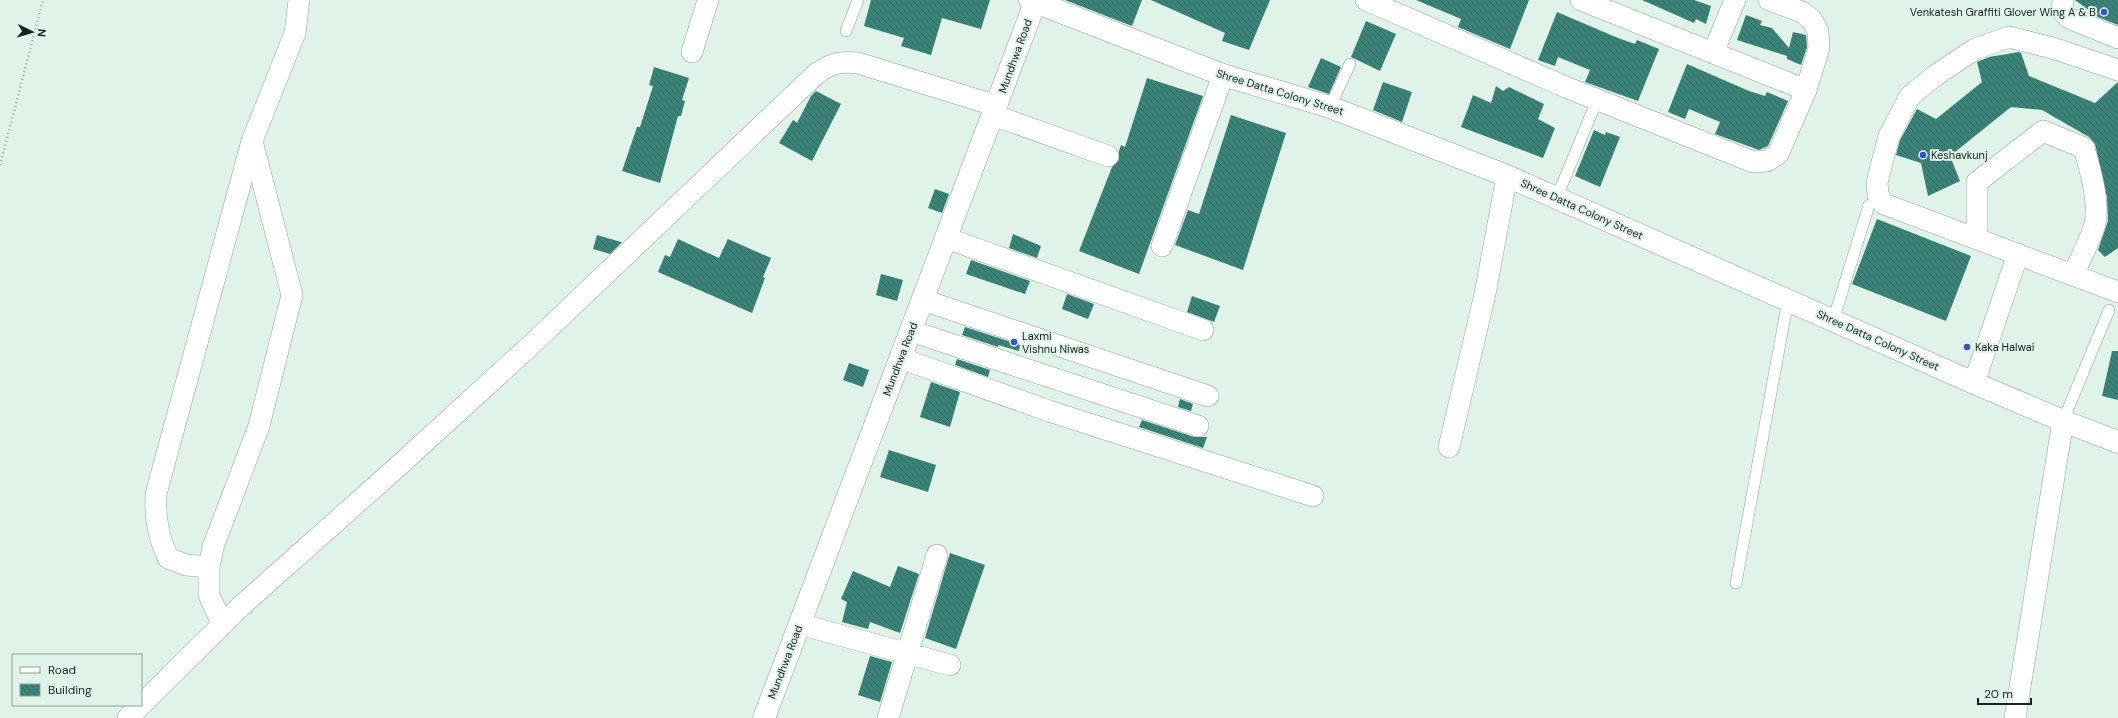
<svg xmlns="http://www.w3.org/2000/svg" width="2118" height="718" viewBox="0 0 2118 718" font-family="'DM Sans',sans-serif">
<style>
.building{fill:url(#building-back-hatch)}
.lines{fill:none;stroke-linecap:round;stroke-linejoin:round}
.service-casing{stroke:#90a298;stroke-width:12}
.minor-casing{stroke:#90a298;stroke-width:22}
.tertiary-casing{stroke:#90a298;stroke-width:23}
.primary-casing{stroke:#90a298;stroke-width:23}
.path{stroke:#9baaa1;stroke-width:2.5;stroke-dasharray:1 3;stroke-linecap:butt}
.service{stroke:#fff;stroke-width:11}
.minor{stroke:#fff;stroke-width:21}
.tertiary{stroke:#fff;stroke-width:22}
.primary{stroke:#fff;stroke-width:22}
.poi-dot{fill:#3752c4;stroke:#e0f3e8;stroke-width:1.5}
.labels{text-anchor:middle;stroke-width:4;stroke-linejoin:round;paint-order:stroke}
.poi-label{font-size:11px;fill:#1b211e;stroke:#e0f3e8;text-anchor:start}
.street-label{font-size:11px;fill:#1b211e;stroke:#e0f3e8}
</style>
<defs>
<pattern id="building-back-hatch" width="6" height="6" patternUnits="userSpaceOnUse"><rect width="6" height="6" fill="#3b8378"/><path d="M-1 5l2 2M0 0l6 6M5-1l2 2" fill="none" stroke="#316b62"/></pattern>
</defs>
<rect width="100%" height="100%" fill="#e0f3e8"/>
<path class="building" d="M871 0H990L981 29 942 18 931 55 901 46 904 38 864 26Z
M1065 0H1142L1132 26Z
M1151 0H1270L1249 50 1222 41 1225 33Z
M1416 0H1529L1510 49 1458 27 1461 19Z
M1642 0H1694L1711 6 1706 24 1696 19 1694 23Z
M2075 0H2118V25L2098 17Z
M1557 12 1618 38 1635 44 1637 40 1659 49 1638 101 1585 82 1590 70 1558 57 1555 66 1538 60Z
M1746 15 1762 21 1760 25 1772 28 1789 48 1793 32 1806 35 1807 47 1801 65 1787 59V56L1737 40Z
M1366 21 1396 34 1380 71 1351 57Z
M2019 52 2021 53 2029 76 2095 103 2118 82V248L2105 257 2098 250 2108 221 2107 197 2095 144 2089 137 2042 110 2011 107 1950 156 1960 181 1928 196 1921 163 1896 155 1900 140 1917 109 1936 119 1982 82 1977 62 1989 57Z
M1321 58 1341 67 1329 94 1308 87Z
M1687 64 1749 91 1765 96 1767 92 1788 101 1768 146 1759 150 1715 134 1720 122 1689 109 1685 119 1668 112Z
M654 67 689 78 682 100 685 101 681 116H678L660 183 622 171 637 127H640L653 86 649 85Z
M1147 78 1203 96 1139 274 1079 251 1112 167 1119 160V151L1121 145 1125 147Z
M1383 82 1412 92 1402 122 1373 110Z
M1496 86 1503 91 1509 87 1544 104 1538 119 1555 128 1543 158 1461 127 1473 95 1491 103Z
M816 91 841 104 812 161 779 143 793 120 797 123 811 96Z
M1231 115 1286 133 1243 270 1175 245 1188 210 1199 214Z
M1594 130 1605 135 1606 132 1620 137 1600 187 1575 176Z
M935 189 949 194 942 213 928 208Z
M1877 219 1971 256 1946 321 1852 284Z
M1013 234 1041 246 1037 258 1009 248Z
M597 235 621 242V243L610 254 593 249Z
M678 239 719 258 728 239 771 258 763 277 765 278 752 313 658 272 665 255 670 257Z
M971 260 1030 281 1025 294 966 274Z
M881 274 903 280 897 301 876 295Z
M1067 294 1094 304 1088 319 1062 309Z
M1192 296 1220 306 1214 322 1187 312Z
M965 327 1020 345 1019 351 998 345V347L962 335Z
M2112 351H2118V400L2102 396Z
M957 359 990 370 988 377 955 365Z
M849 363 869 370 863 387 843 380Z
M931 382 960 392 950 427 920 417Z
M1180 399 1193 404 1191 411 1178 407Z
M1142 420 1194 437H1207L1203 448 1139 427Z
M889 450 936 465 928 492 880 477Z
M950 553 985 565 956 649 925 638Z
M898 566 919 574 900 633 870 622 868 629 842 622 847 602 841 599 853 571 890 587Z
M870 656 892 662 880 702 858 695Z"/>
<g class="lines">
<defs>
<path id="service" d="M846 31 858 0
M1330 107 1350 64
M1557 197 1597 100
M1833 321 1869 205
M2063 421 2109 310
M1736 583 1788 300"/>
<path id="minor" d="M1366 0 1568 88 1753 162 1767 161 1778 154 1806 90 1819 48 1818 31 1812 20 1802 12 1769 0
M1581 0 1806 90
M2063 0 2062 11 2069 18 2118 38
M692 52 708 0
M1713 53 1735 0
M2118 70 2056 49 2009 37 1975 49 1936 75 1910 96 1889 136 1877 182 1878 195 1884 204 2118 292
M993 115 1108 156
M946 238 1203 330
M1977 238V182L2043 131 2084 148C2090 169 2101 205 2094 227 2089 243 2080 259 2073 275
M1162 246 1223 75
M923 300 1208 396
M911 331 1198 426
M900 358 1049 411 1313 496
M1974 383 2018 254
M1449 447 1485 294 1507 176
M209 567 186 565 168 558C158 536 155 518 156 494L252 141 295 33 299 0
M222 624 209 595V567L213 547 259 426 292 295 252 141
M799 624 950 665
M128 718 240 607 394 470 532 344 816 74C832 63 839 61 858 63L997 106
M888 718 937 555
M2015 718 2063 421"/>
<path id="tertiary" d="M1030 0 1223 75 1330 107 1507 176 1974 383 2063 421 2118 442"/>
<path id="primary" d="M764 718 1036 0"/>
</defs>
<use href="#service" class="service-casing"/>
<use href="#minor" class="minor-casing"/>
<use href="#tertiary" class="tertiary-casing"/>
<use href="#primary" class="primary-casing"/>
<path class="path" d="M0 165 43 0"/>
<use href="#service" class="service"/>
<use href="#minor" class="minor"/>
<use href="#tertiary" class="tertiary"/>
<use href="#primary" class="primary"/>
</g>
<g class="poi-dot">
<circle cx="2104" cy="12" r="4"/>
<circle cx="1923" cy="155" r="4"/>
<circle cx="1014" cy="342" r="4"/>
<circle cx="1967" cy="347" r="4"/>
</g>
<g class="labels">
<g class="poi-label">
<text x="2096" y="16" text-anchor="end">Venkatesh Graffiti Glover Wing A &amp; B</text>
<text x="1931" y="159">Keshavkunj</text>
<text x="1022" y="340">Laxmi<tspan x="1022" dy="13">Vishnu Niwas</tspan></text>
<text x="1975" y="351">Kaka Halwai</text>
</g>
<g class="street-label">
<text transform="translate(1015 56) rotate(-70)" y="4">Mundhwa Road</text>
<text transform="translate(1280 92) rotate(17)" y="4">Shree Datta Colony Street</text>
<text transform="translate(1582 209) rotate(24)" y="4">Shree Datta Colony Street</text>
<text transform="translate(1878 340) rotate(24)" y="4">Shree Datta Colony Street</text>
<text transform="translate(900 359) rotate(-69)" y="4">Mundhwa Road</text>
<text transform="translate(785 662) rotate(-69)" y="4">Mundhwa Road</text>
</g>
</g>
<rect x="12" y="654" width="130" height="52" fill="#e0f3e8" stroke="#919f97"/>
<rect x="20" y="667" width="20" height="6" fill="#ffffff" stroke="#919f97"/>
<text x="48" y="674" font-size="12" fill="#1b211e">Road</text>
<rect x="20" y="684" width="20" height="12" fill="url(#building-back-hatch)" stroke="#919f97"/>
<text x="48" y="694" font-size="12" fill="#1b211e">Building</text>
<g transform="translate(32 32) rotate(95)" stroke="#e0f3e8" stroke-width="3" paint-order="stroke">
<path d="M0-3L7 15L0 10L-7 15Z" fill="#1b211e"/>
<text y="-6" font-size="11" font-weight="bold" text-anchor="middle" fill="#1b211e">N</text>
</g>
<path d="M1978 698v6h53v-6" fill="none" stroke="#1b211e" stroke-width="2"/>
<text x="1984" y="698" font-size="12" fill="#1b211e" stroke="#e0f3e8" stroke-width="3" paint-order="stroke">20 m</text>
</svg>
